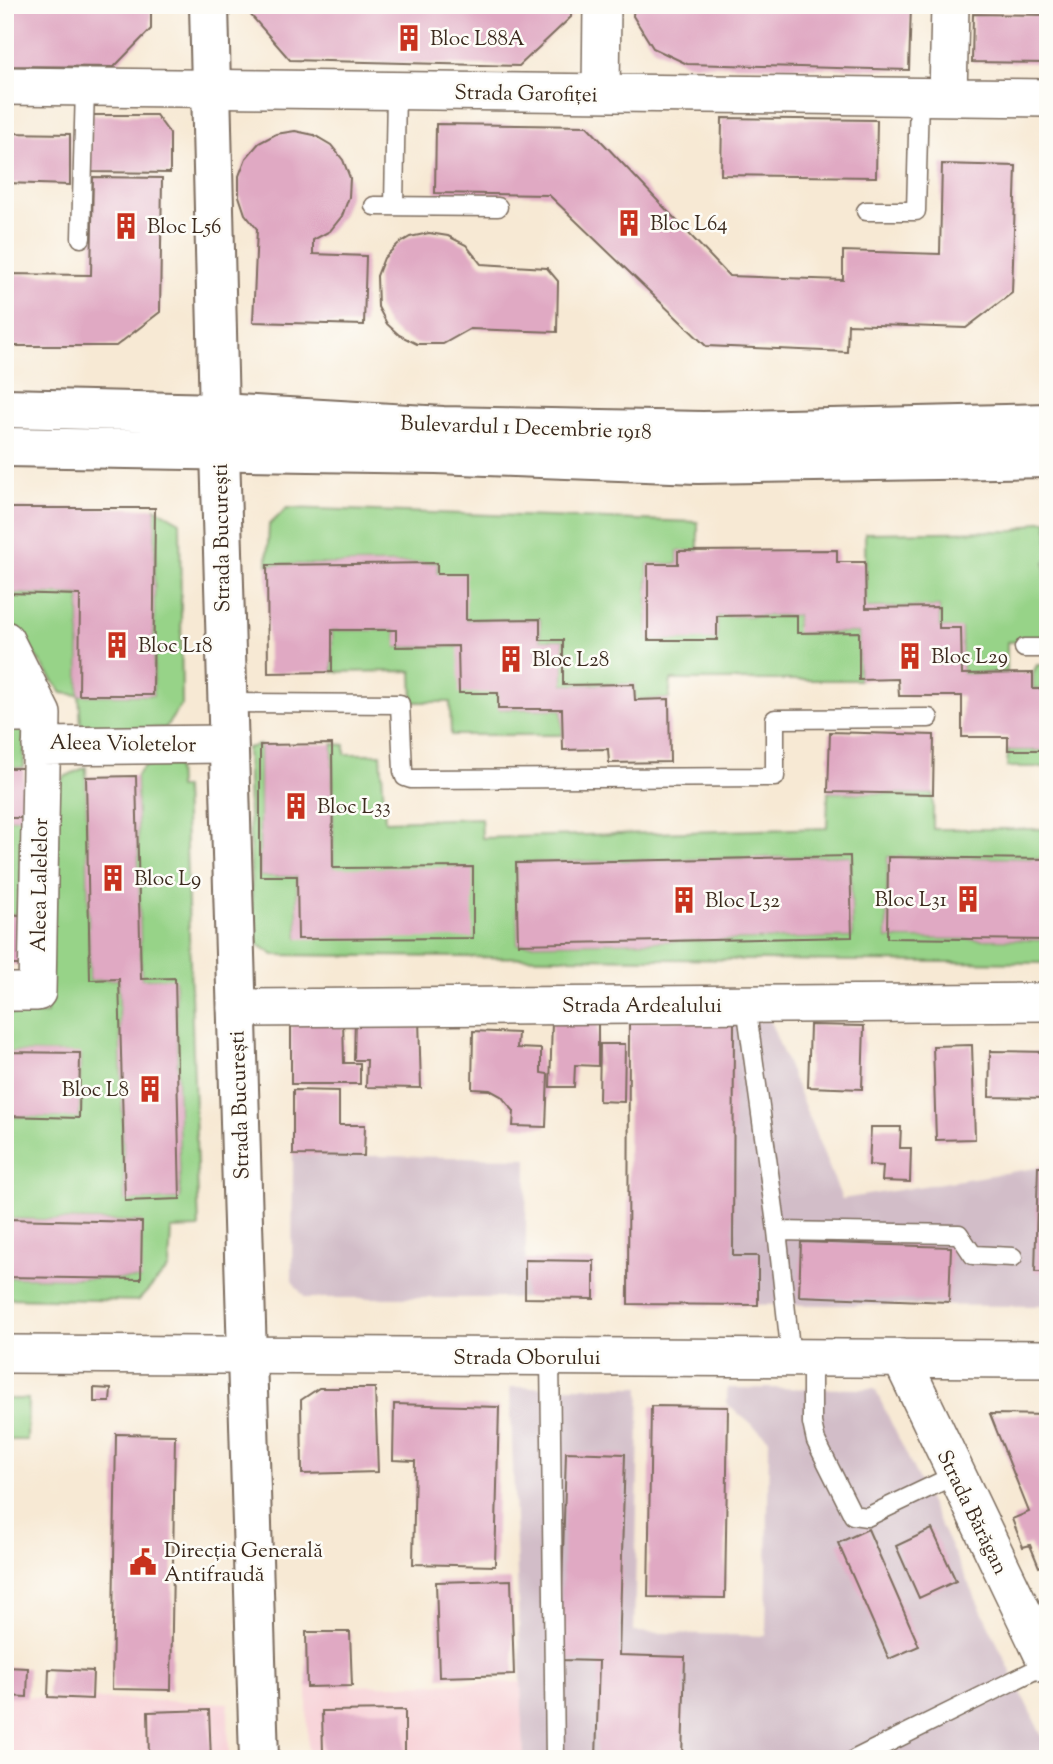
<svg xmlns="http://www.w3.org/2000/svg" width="1053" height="1764" viewBox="0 0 1053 1764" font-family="'Sorts Mill Goudy',serif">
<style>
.built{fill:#f7cfd5}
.industrial{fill:#d2bdc8}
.green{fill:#97d388;stroke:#697e53;stroke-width:2;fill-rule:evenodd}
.building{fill:#e0a9c3}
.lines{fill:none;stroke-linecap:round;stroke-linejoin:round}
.lane-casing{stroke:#7d6d5e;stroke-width:21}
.street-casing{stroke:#7d6d5e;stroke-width:40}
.secondary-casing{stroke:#7d6d5e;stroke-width:42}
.primary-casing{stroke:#7d6d5e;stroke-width:42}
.lane{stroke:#fff;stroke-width:18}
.street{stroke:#fff;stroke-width:37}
.secondary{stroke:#fff;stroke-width:38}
.primary{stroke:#fff;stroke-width:38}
.labels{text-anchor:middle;stroke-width:5;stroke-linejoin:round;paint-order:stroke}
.poi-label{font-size:21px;fill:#3b2a1e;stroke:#fdfcf7;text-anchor:start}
.street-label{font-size:21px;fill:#3b2a1e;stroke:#fdfcf7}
</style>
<rect width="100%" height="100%" fill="#fdfcf7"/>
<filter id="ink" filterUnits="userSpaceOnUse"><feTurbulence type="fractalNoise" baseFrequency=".0143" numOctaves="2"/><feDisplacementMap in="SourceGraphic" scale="14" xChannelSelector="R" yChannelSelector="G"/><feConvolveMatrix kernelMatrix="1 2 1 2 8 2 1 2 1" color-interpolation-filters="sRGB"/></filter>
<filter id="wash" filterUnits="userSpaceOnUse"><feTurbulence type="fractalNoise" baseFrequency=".00686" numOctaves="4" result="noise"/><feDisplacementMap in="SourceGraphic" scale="28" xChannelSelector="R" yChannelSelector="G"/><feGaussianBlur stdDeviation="1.57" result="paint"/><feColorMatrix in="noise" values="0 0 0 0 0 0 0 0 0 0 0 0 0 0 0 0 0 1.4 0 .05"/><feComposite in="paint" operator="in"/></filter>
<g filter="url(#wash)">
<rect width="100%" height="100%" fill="#f7e9d4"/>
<path class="built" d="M522 1682 524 1759H308L307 1687Z
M5 1696 228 1703 229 1759H5Z"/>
<path class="industrial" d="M629 1020 770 1021 842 1199 1048 1166V1306L628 1304Z
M293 1155 527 1158 525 1298H305L292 1281Z
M510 1387H640L634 1632 766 1636 769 1439 727 1404V1388L875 1389 1048 1749V1759H524Z"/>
<path class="green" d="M155 508 180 522 182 704 165 728 81 727 79 695 62 693 13 624H5V593L80 595 79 695H153Z
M287 508 698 522V551H678V564H648V640L717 639V616L797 615V633L859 632V680H671L669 699 635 700 634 684 563 685V640H540V619L466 620 437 574V563L267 565 269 525Z
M1040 521H1048V561L1045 562 1048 641 1007 642V673L962 674 961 629 939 628V607L866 608 865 533 1015 531Z
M332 630H396L397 647 458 646 498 693 499 709H562L563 735H451L450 702H413L412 671 332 672Z
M1037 665H1048V689H1033V673Z
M5 728H24V768H5Z
M332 744 345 745V754H381L385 821 481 818 482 838 827 828 828 792 933 794V829H1048V859L888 857 887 938 1048 940V963L274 955 253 941 247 748 260 745V876H297L298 939 333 868ZM850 856 852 937 518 944 517 863Z
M1008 750H1048V767H1007Z
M177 765 178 788H184L199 1228 171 1229 169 1268 138 1301 5 1298V1277L140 1279 141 1222 5 1219V1116L79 1117 80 1054 5 1052V1014H47L52 795 64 777 86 767 90 980 119 979 125 1200 180 1199 175 979H141L136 776 144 766Z
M5 818H22L20 915 5 914Z
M5 1399H28L27 1440H8Z"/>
<g id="blocks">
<path class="building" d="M5 5H151V29L114 67 5 66Z
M242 5H571V17L519 66 290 60Z
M634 5H911L909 70 687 64 653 48 633 16Z
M973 14 1048 15V63L972 62Z
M91 115H156L170 134V173L90 172Z
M722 118 877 120 876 177 721 175Z
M436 124 587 126 729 276 843 280V251L940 254 942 164 1016 166 1012 293 966 328 848 324 847 352 706 346 549 195 435 193Z
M295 131 314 135 331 145 343 160 350 178 349 197 342 216 330 231 313 240V254L366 256 364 325 253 322 257 229 245 214 239 196V176L246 158 259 143 276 134Z
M5 133 70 134V185L5 183Z
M93 177 162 178 160 312 116 346H5V274L91 275Z
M429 233 448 236 466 245 481 264 547 268 558 281 557 332 470 329 443 344H417L399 335 387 324 378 307 377 276 384 258 398 244 410 237Z
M5 508H155L153 695H79L80 595 5 593Z
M837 550V562H865L866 608 939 607V628H961L962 674 1033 673V689H1048V750H1008V737H962V696H899L898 679 859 680V632L797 633V615L717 616V640H648V564H678V551Z
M437 563V574H466V620L540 619V640H563V685L634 684 635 700 669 699 670 762 609 763 608 749 563 750 562 709H498V693H459L458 646 396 647V630H332V672L268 673 267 565Z
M830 732 934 735 933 794 828 792Z
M332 744 333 868 473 867V938L298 939 297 876H260V745Z
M5 768H24L22 818H5Z
M136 776 141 979 175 978 180 1199 125 1201 119 979 90 980 86 777Z
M850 856 852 937 518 944 516 863Z
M888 857 1048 859V940L887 938Z
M5 914 20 915 19 965H5Z
M343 1018 344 1063H360V1084H291V1025Z
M355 1018 419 1019 421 1088 366 1087 367 1060H354Z
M629 1020 734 1021 733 1256H758V1305L628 1304Z
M552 1021 598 1022V1066L575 1065 574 1087H550Z
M810 1025 864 1026 862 1089 808 1087Z
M473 1031 518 1033 517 1048 541 1049V1073L548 1074 546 1127 513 1126 514 1111 501 1096 490 1090 472 1089Z
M600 1044H625L624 1102 599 1101Z
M972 1045 975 1139 936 1140 933 1046Z
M990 1051 1048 1052V1098L989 1097Z
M5 1052 80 1053 79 1118 5 1116Z
M293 1090 339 1091V1125H365L364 1156 293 1155Z
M871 1127H901L900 1148H911L910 1182 882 1181 883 1166 869 1165Z
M1038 1166H1048V1272H1035Z
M5 1219 142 1222 141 1279 5 1277Z
M801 1242 951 1247 949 1302 799 1296Z
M525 1260 594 1261V1299L525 1298Z
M94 1388 111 1389 110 1402H94Z
M319 1388H375L378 1472 302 1474 301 1400Z
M394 1404 499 1407 495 1566 413 1564 415 1461 393 1460Z
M651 1406 728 1407 725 1598 648 1597Z
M990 1414 1048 1415V1564L1039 1567 1030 1545 1023 1547 1012 1519 1029 1512Z
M116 1434 175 1435 171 1690 112 1689Z
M566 1452 625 1454 619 1655 685 1657 682 1759H596L599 1661 560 1660Z
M868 1529 919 1646 889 1659 838 1543Z
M932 1529 956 1581 919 1598 896 1546Z
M511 1580 514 1675 439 1677 436 1582Z
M306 1632H350L352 1686 307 1687Z
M5 1667 28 1668 27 1697 5 1696Z
M49 1669 93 1671 92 1699 48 1697Z
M209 1710 211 1759H149L148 1712Z
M405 1710V1759H308V1756L323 1755 322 1711Z"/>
</g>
</g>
<g filter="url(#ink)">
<use href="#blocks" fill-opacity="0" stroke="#7d6d5e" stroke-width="2"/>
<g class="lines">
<defs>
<path id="lane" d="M374 206 498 207
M394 206 396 91
M866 211H916L919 97
M81 238 85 87
M1024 648H1048
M226 703 400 704 403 771 405 777 411 779 775 777V719L929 718
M746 1005 777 1231
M550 1357 555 1759
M791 1357 777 1231 959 1234 973 1255 1013 1257
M812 1357V1423L816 1441 853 1515 867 1517 955 1475
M855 1759 1047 1664"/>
<path id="street" d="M5 86 1048 98
M601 93 602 5
M948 97 950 5
M5 640 42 714 37 992H5
M5 714H42
M41 746 227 744
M236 1008 1048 1002
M5 1354 1048 1359
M901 1358 1048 1665"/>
<path id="secondary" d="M209 5 219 413
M220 451 259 1759"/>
<path id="primary" d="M5 408 219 413 443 426 703 431 1048 423
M5 447 436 454 698 464 1048 458"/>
</defs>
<use href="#lane" class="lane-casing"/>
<use href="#street" class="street-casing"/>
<use href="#secondary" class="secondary-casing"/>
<use href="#primary" class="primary-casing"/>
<use href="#lane" class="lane"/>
<use href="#street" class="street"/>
<use href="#secondary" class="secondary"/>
<use href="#primary" class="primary"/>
</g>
</g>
<defs>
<symbol id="building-bare" viewBox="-9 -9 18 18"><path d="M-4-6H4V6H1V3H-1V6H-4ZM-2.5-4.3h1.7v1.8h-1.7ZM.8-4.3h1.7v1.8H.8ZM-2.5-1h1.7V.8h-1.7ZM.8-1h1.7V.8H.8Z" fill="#c8321e" stroke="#fdfcf7" stroke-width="2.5" paint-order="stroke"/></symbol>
<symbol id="civic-bare" viewBox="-9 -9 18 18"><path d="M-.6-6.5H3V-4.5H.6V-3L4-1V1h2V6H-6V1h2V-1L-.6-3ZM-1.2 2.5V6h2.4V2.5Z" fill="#c8321e" stroke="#fdfcf7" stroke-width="2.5" paint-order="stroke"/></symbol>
</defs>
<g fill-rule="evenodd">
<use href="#building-bare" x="390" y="19" width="38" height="38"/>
<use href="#building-bare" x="610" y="204" width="38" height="38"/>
<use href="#building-bare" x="107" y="207" width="38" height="38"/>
<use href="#building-bare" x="98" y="626" width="38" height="38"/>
<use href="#building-bare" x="891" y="637" width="38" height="38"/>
<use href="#building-bare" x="492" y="640" width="38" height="38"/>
<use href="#building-bare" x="277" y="787" width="38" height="38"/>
<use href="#building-bare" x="94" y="859" width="38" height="38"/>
<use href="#building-bare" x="949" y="880" width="38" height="38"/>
<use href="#building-bare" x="665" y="881" width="38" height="38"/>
<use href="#building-bare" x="131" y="1070" width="38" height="38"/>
<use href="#civic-bare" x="124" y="1543" width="38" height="38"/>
</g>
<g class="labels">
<g class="poi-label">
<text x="430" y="45">Bloc L88A</text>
<text x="650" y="230">Bloc L64</text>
<text x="147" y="233">Bloc L56</text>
<text x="138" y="652">Bloc L18</text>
<text x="931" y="663">Bloc L29</text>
<text x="532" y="666">Bloc L28</text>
<text x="317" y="813">Bloc L33</text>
<text x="134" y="885">Bloc L9</text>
<text x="947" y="906" text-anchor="end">Bloc L31</text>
<text x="705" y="907">Bloc L32</text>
<text x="129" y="1096" text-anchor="end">Bloc L8</text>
<text x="164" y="1557">Direcția Generală<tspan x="164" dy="24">Antifraudă</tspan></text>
</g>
<g class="street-label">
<text transform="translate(526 93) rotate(1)" y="7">Strada Garofiței</text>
<text transform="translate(526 427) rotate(2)" y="7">Bulevardul 1 Decembrie 1918</text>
<text transform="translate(221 538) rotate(-91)" y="7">Strada București</text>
<text transform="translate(123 743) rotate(1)" y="7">Aleea Violetelor</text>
<text transform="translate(39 885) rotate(-89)" y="7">Aleea Lalelelor</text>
<text x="642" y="1012">Strada Ardealului</text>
<text transform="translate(239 1105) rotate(-92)" y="7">Strada București</text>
<text x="527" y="1364">Strada Oborului</text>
<text transform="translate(973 1512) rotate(64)" y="7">Strada Bărăgan</text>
</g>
</g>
<rect width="1053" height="1764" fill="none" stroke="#fdfcf7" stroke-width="28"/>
</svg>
